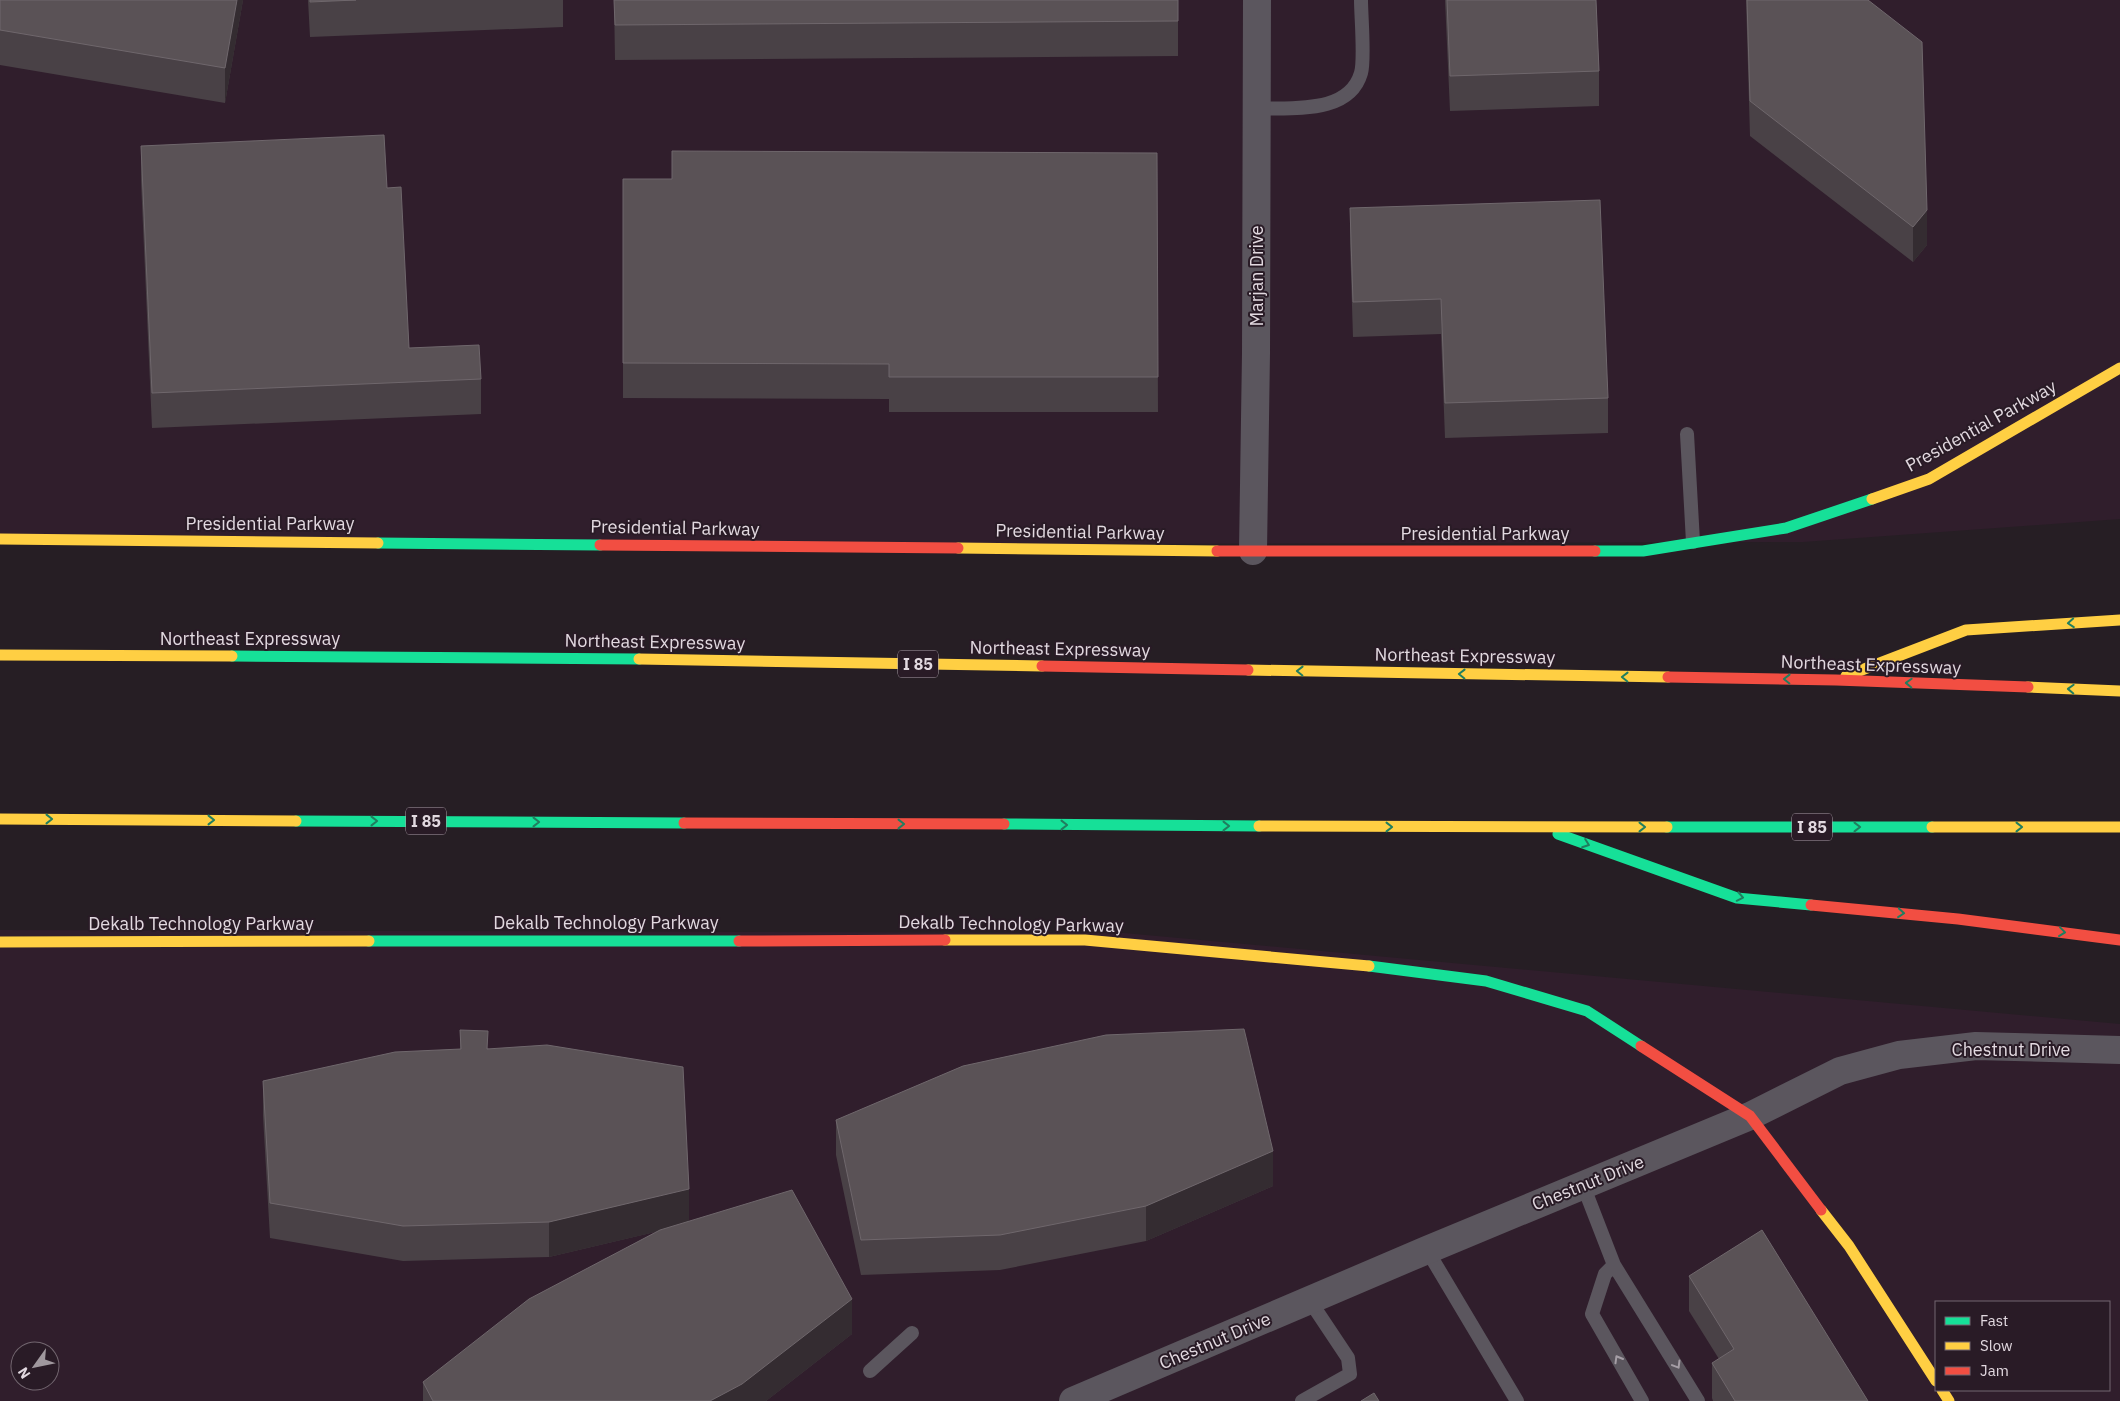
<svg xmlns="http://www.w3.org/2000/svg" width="2120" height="1401" viewBox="0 0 2120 1401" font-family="'IBM Plex Sans',sans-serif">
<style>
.built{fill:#301e2c;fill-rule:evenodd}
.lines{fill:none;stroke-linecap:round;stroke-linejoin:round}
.lane{stroke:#5b565e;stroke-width:14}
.street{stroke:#5b565e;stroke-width:28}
.fast{stroke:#16e098;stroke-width:11}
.slow{stroke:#ffcf43;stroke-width:11}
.jam{stroke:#f24e42;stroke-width:11}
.wall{fill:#494146}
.shaded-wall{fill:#342c31}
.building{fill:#5a5256;stroke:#6f676c}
.oneway{stroke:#207e5f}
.oneway2{stroke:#a59ea6}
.labels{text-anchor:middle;stroke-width:4;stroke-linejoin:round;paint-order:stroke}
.shield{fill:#291b26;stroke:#aaa0a8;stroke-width:1}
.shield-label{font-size:16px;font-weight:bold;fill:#e2d9e0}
.street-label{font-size:18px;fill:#e2d9e0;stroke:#291b26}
</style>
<rect width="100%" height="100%" fill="#261e24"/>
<path class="built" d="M0 0H2120V519L1803 542 800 545 0 539Z
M0 930 1124 933 2120 1024V1401H0ZM1936 1302H2109V1390H1936ZM20 1351H50V1381H20Z"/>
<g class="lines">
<path class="lane" d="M1257 109C1291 107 1349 115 1361 73 1365 60 1361 16 1361 0
M1687 434 1693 542
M1583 1185 1614 1265 1698 1401
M1427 1250 1517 1401
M1614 1265 1605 1274 1592 1314 1642 1401
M870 1371 912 1333
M1302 1401 1350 1374 1348 1358 1310 1301"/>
<path class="street" d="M1253 551 1256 353 1257 0
M1073 1401 1427 1250 1750 1116 1840 1071 1899 1055 1976 1046 2120 1050"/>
<path class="fast" d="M378 543 600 545
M1595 551H1643L1786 528 1872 499
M232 656 639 659
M296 821 684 823
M1004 824 1259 826
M1667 827H1932
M1558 834 1737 898 1811 905
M369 941H739
M1369 966 1486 981 1587 1011 1641 1046"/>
<path class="slow" d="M1872 499 1929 479 2120 368
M0 539 378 543
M958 548 1217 551
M0 655 232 656
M639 659 1042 666
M1248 670 1668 677
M1846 676 1966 630 2120 620
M2028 687 2120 691
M0 819 296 821
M1259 826 1667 827
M1932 827H2120
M945 940H1085L1369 966
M0 942 369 941
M1821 1210 1849 1246 1936 1381
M1942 1390 1949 1401"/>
<path class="jam" d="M600 545 958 548
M1217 551H1595
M1042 666 1248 670
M1668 677 1836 680 2028 687
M684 823 1004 824
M1811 905 1958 919 2120 940
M739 941 945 940
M1641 1046 1750 1116 1821 1210"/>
</g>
<path class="wall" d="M0 0H243L225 103 0 65Z
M308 0H563V27L310 37Z
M614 0H1178V56L615 60Z
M1445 0H1596L1599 71V106L1450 111Z
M1746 0H1868L1927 245 1913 262 1750 136Z
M141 146 387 188 409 348 481 379V414L152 428 141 181Z
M1157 153 1158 412H889V399L623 398V179H672Z
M1350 208 1608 398V433L1445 438 1441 334 1353 337 1350 243Z
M460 1030 488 1048 689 1221 852 1334 766 1401H423V1382L659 1231 549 1257 403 1261 270 1238 263 1116V1081L460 1049Z
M836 1120 1273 1186 1146 1241 1000 1270 861 1275 836 1155Z
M1689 1276 1868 1401H1713L1712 1398V1363L1719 1359 1689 1311Z"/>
<path class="shaded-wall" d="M237 0H243L225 103V68Z
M1927 210V245L1913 262V227Z
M1273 1151V1186L1146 1241V1206Z
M689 1189V1224L549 1257V1222Z
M852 1299V1334L766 1401H710Z"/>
<path class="building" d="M0 0H237L225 68 0 30Z
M310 0H356L310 2Z
M614 0H1178V21L615 25Z
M1447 0H1596L1599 71 1450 76Z
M1747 0H1868L1922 42 1927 210 1913 227 1750 101Z
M384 135 387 188 401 187 409 348 479 345 481 379 152 393 141 146Z
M672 151 1157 153 1158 377H889V364L623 363V179H672Z
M1600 200 1608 398 1445 403 1441 299 1353 302 1350 208Z
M1244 1029 1273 1151 1146 1206 1000 1235 861 1240 836 1120 963 1066 1106 1035Z
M460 1030 488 1031 487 1049 547 1045 683 1067 689 1189 549 1222 403 1226 270 1203 263 1081 395 1052 461 1049Z
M792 1190 852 1299 742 1384 710 1401H433L423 1382 529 1299 660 1230Z
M1762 1230 1868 1401H1735L1712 1363 1734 1349 1689 1276Z
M1374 1393 1379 1401H1361Z"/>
<defs><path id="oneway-chevron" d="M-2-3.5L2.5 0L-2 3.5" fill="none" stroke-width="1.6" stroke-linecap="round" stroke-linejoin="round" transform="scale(1.25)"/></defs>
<g class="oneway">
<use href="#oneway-chevron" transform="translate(2071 623) rotate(176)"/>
<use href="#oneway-chevron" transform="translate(1300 671) rotate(-179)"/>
<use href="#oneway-chevron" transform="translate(1462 674) rotate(-179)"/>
<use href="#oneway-chevron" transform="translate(1625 677) rotate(-179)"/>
<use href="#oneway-chevron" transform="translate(1787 679) rotate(-179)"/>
<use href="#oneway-chevron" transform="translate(1909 683) rotate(-178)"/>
<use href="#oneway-chevron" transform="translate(2071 689) rotate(-178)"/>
<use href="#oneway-chevron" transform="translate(49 819)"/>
<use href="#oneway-chevron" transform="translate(211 820)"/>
<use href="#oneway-chevron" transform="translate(374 821)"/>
<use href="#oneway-chevron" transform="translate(536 822)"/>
<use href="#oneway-chevron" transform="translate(901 824)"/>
<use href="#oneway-chevron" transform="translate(1064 825)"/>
<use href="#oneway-chevron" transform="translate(1226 826)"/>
<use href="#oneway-chevron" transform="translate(1389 827)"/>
<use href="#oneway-chevron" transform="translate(1642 827)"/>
<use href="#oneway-chevron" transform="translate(1857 827)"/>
<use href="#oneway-chevron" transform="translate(2019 827)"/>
<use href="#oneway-chevron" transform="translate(1586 844) rotate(20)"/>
<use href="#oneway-chevron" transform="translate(1740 897) rotate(11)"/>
<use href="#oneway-chevron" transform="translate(1901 913) rotate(5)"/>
<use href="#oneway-chevron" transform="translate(2062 932) rotate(7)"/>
</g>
<g class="oneway2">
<use href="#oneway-chevron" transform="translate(1618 1359) rotate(-120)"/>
<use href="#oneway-chevron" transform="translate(1677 1365) rotate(59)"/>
</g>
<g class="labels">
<g class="shield">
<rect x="898" y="650.5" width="40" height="27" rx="4"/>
<rect x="406" y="807.5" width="40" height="27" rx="4"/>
<rect x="1792" y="813.5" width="40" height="27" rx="4"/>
</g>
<g class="shield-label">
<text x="918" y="670">I 85</text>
<text x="426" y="827">I 85</text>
<text x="1812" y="833">I 85</text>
</g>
<g class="street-label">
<text transform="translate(1257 276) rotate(-90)" y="6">Marjan Drive</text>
<text transform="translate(1981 426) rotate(-29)" y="6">Presidential Parkway</text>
<text x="270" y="530">Presidential Parkway</text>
<text transform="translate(675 528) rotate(1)" y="6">Presidential Parkway</text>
<text transform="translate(1080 532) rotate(1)" y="6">Presidential Parkway</text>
<text x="1485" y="540">Presidential Parkway</text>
<text x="250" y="645">Northeast Expressway</text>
<text transform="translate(655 642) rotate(1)" y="6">Northeast Expressway</text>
<text transform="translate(1060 649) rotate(1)" y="6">Northeast Expressway</text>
<text transform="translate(1465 656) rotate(1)" y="6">Northeast Expressway</text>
<text transform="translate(1871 665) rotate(2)" y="6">Northeast Expressway</text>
<text x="606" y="929">Dekalb Technology Parkway</text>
<text x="201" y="930">Dekalb Technology Parkway</text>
<text transform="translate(1011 924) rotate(1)" y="6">Dekalb Technology Parkway</text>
<text x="2011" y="1056">Chestnut Drive</text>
<text transform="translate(1588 1183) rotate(-22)" y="6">Chestnut Drive</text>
<text transform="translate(1215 1341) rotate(-23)" y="6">Chestnut Drive</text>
</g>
</g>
<rect x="1935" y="1301" width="175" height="90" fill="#291b26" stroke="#736770"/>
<rect x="1945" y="1317" width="25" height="8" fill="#16e098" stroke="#736770"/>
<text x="1980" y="1326" font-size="15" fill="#e2d9e0">Fast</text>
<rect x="1945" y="1342" width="25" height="8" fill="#ffcf43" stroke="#736770"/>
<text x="1980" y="1351" font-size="15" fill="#e2d9e0">Slow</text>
<rect x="1945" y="1367" width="25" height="8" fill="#f24e42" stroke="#736770"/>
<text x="1980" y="1376" font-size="15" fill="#e2d9e0">Jam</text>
<g transform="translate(35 1366) rotate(237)"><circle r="24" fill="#291b26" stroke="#736770"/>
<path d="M0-4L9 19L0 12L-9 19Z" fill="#a0989e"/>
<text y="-8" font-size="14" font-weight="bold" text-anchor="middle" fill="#e2d9e0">N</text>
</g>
</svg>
